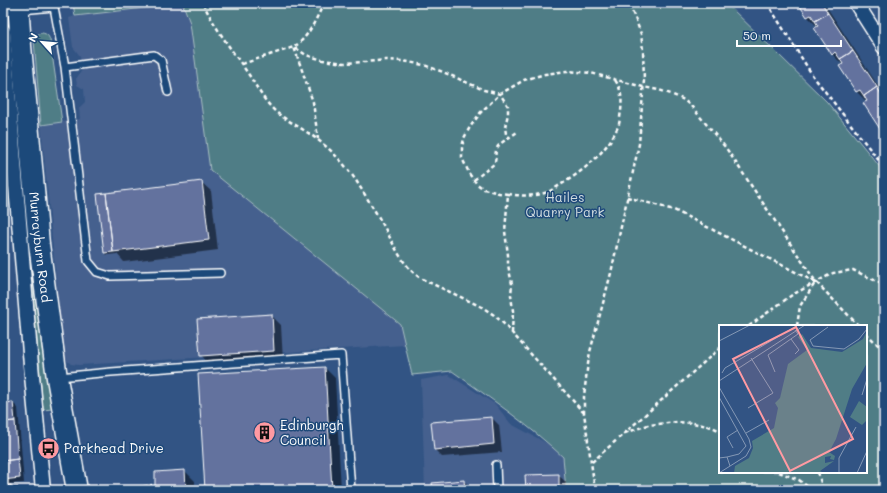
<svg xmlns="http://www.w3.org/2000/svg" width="887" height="493" viewBox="0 0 887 493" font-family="Mali,sans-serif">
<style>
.built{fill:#45608e}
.green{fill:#507d86;stroke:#a8bec2;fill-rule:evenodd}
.shadow{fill:#0007}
.building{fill:#63729e;stroke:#fff}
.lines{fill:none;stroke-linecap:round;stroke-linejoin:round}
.lane-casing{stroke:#fff;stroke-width:10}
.street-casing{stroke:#fff;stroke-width:17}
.secondary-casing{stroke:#fff;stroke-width:23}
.path{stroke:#fff;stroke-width:2.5;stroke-dasharray:4 3;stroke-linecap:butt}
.lane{stroke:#1f4a7a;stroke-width:7}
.street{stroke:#1f4a7a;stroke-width:14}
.secondary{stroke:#1f4a7a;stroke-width:20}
.labels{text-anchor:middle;stroke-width:3;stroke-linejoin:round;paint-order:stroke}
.park-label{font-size:13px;fill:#d3dee1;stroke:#1f4a7a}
.street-label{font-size:13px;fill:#fff;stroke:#1f4a7a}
.poi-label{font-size:13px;fill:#fff;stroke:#1f4a7a;text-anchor:start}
.inset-road{fill:none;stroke:#8498b5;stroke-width:1}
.view{fill:#ff9aa2;fill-opacity:0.15;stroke:#ff9aa2;stroke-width:2}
.inset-edge{fill:none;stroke:#fff;stroke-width:2}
</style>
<rect width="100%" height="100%" fill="#325484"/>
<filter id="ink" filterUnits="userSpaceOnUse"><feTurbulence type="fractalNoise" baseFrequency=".025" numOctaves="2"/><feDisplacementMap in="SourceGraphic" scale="8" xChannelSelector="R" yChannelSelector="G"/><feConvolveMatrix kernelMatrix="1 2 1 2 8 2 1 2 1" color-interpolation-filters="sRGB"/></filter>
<g filter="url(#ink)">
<path class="built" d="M181 4H183L190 23 399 318 405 345 79 365 71 364 66 360 63 351 41 125 62 122 80 119 79 108 85 102 84 89 77 85 76 79 82 70 80 56 73 47 69 18 75 16Z
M449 375 495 404 511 424 550 445 563 457 566 490H425L421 380Z"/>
<path class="green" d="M8 3H10L34 278 42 347 52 409 43 410Z
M73 3H726L827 102 884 172V490H566L563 457C529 425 490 398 452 371L412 375 400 324 210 170 190 23 183 4H180L75 16ZM720 326H866V472H720Z
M42 33C47 34 48 35 50 40L62 122 41 125 34 40C36 35 37 34 42 33Z"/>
<path class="shadow" d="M799 3H824L884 95V132L881 129 864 103 867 102 857 92 841 67 843 65 832 54 818 27 808 17Z
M201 182 211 191 218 250 124 262 117 254 107 255 105 253Z
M271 315 281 325 283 361 210 365 201 355Z
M3 351 7 392 3 393Z
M325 368 335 378 341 490H206Z
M13 403 18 408 24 483 9 484 13 488H17L20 490H3V489L9 486 3 480V404Z
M492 418 499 425 502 452 442 457 435 450Z
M185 471 195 481V490H156Z
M558 475 566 482V490H527Z
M464 481 472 490H434Z"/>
<path class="building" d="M798 3H822L828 13 815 21 811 15 807 17Z
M828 13 853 51 840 59 835 52 832 55 814 28 818 26 815 21Z
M853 51 877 87 864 96 860 90 856 92 839 66 843 64 840 59Z
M877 87 884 99V127L880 129 863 103 867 101 864 96Z
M202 181 209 240 113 252 106 193Z
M106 193 113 252 104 253 97 194Z
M272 314 274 351 200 356 197 319Z
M325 367 332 490H205L198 374Z
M13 402 15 421 3 422V403Z
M492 417 494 444 434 450 431 422Z
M15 421 18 459 3 461V422Z
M18 459 20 478 3 480V461Z
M185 470 186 490H155V472Z
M559 474V490H526L525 475Z
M464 480 465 490H433L432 483Z
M11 485V487H18V490H3V488H4V486Z"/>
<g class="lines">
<defs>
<path id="lane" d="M21 10 54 7 65 67 88 261 97 272 110 276 220 273
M65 67 154 55 161 60 168 92
M59 377 111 372 341 355 351 490
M496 465 497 490"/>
<path id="street" d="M856 3 884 47
M3 31 31 365 43 490"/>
<g id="secondary">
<path id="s1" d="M18 3 21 46 39 244 57 378 77 490"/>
</g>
</defs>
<use href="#lane" class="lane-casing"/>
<use href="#street" class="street-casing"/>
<use href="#secondary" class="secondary-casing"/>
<path class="path" d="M203 3C215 28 231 49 247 72 256 85 263 100 275 111 284 119 295 124 305 131 326 144 343 161 357 182 365 195 374 209 382 223 393 242 402 267 422 279L482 307 494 315 503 323 584 413
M324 3C316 19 309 37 294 47L306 55 323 60 344 63 365 62 386 60 403 61 424 65 443 72 484 90 500 94 508 106V114L505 127 506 134 509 137
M767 3 813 76 884 167
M62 6 84 3
M242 64 294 47 313 102 318 139
M474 180 494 164C497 159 494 154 497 148 499 143 512 136 517 132
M508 194C522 196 536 197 550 191 553 189 557 187 560 185 584 171 609 150 619 124 620 120 620 115 621 112 622 99 622 90 615 80
M627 197 674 210 815 282
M749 326 792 295 833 273 853 270 870 278 884 285
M797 326 800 306 815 283
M512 333 513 311 511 295 512 284 508 265V255L505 231 508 194 499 193 484 189 477 184 470 175 462 158V148L464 138 470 127 481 112 500 94 524 80 545 74 567 71 591 73 643 87 659 90 671 94 684 100 692 107 726 148 816 282 859 326
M866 333 884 351
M625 433 648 425 677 422 693 423 712 427 720 431
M592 462 720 348
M779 472 799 480 812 490
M818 472 823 490
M130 490 152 485
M595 490 584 413V396L587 370 590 352 611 273 639 144 644 80 643 50 641 34 635 18 628 3"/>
<use href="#lane" class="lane"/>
<use href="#street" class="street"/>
<use href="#secondary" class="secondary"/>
</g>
</g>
<defs>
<symbol id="building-disc" viewBox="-11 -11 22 22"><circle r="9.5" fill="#ff9aa2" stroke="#1f4a7a"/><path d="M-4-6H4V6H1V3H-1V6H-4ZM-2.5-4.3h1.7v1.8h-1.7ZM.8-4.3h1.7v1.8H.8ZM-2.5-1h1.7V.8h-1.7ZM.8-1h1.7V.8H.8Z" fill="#111"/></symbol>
<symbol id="bus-disc" viewBox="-11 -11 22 22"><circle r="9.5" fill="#ff9aa2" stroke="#1f4a7a"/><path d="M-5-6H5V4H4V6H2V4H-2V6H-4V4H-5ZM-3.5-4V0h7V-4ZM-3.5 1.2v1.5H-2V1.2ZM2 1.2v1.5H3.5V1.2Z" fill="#111"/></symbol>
</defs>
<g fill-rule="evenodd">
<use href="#building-disc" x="252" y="420" width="25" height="25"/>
<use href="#bus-disc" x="36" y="436" width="25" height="25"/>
</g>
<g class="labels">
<g class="park-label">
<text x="565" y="202">Hailes<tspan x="565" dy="15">Quarry Park</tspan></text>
</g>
<g class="street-label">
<text dy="5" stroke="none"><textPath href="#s1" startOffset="245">Murrayburn Road</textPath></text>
</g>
<g class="poi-label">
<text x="280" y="430">Edinburgh<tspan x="280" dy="15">Council</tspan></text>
<text x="64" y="453">Parkhead Drive</text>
</g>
</g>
<g transform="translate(719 325)">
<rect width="148" height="148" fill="#325484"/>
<path d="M148 6V38L133 64 117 114 110 127 116 131 115 135 111 134 112 131 106 132V138L115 136 101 146 105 148H15L16 141 30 133 34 123 33 116 55 103 59 83 56 78 61 73 69 39 88 25 79 12 83 9 92 23 123 27 144 14ZM140 76 148 82V95L143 100 131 92Z" fill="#507d86"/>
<path class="inset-road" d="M109 2 91 15 94 21 125 24 140 14 148 4M72 14 80 25 76 29M0 16 31 0M56 47 49 30 79 9 76 5M3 48 6 43 79 0M0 56 86 0M0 62 30 114 32 122 27 131 0 148M143 70 148 54M0 72 27 121 20 129 8 132M29 83 54 68 32 33M27 108 50 95M14 123 8 112 19 105M0 133 8 132 11 141M120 148V133L137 102M138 148 148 126"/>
<path class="view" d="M77 2 134 114 71 146 14 34Z"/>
<rect width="148" height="148" class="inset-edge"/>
</g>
<rect width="887" height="493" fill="none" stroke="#1f4a7a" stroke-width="16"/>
<rect x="8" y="8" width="871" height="477" fill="none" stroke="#fff" stroke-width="1.5" filter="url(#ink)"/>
<g transform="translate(42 42) rotate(297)" stroke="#1f4a7a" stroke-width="3" paint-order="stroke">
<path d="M0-3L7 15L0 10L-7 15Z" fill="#ffffff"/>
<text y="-6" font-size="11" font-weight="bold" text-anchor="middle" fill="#ffffff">N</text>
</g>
<path d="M737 40v6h104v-6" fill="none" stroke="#ffffff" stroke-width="2"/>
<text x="743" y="40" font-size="12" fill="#ffffff" stroke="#1f4a7a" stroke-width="3" paint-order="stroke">50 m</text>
</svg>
